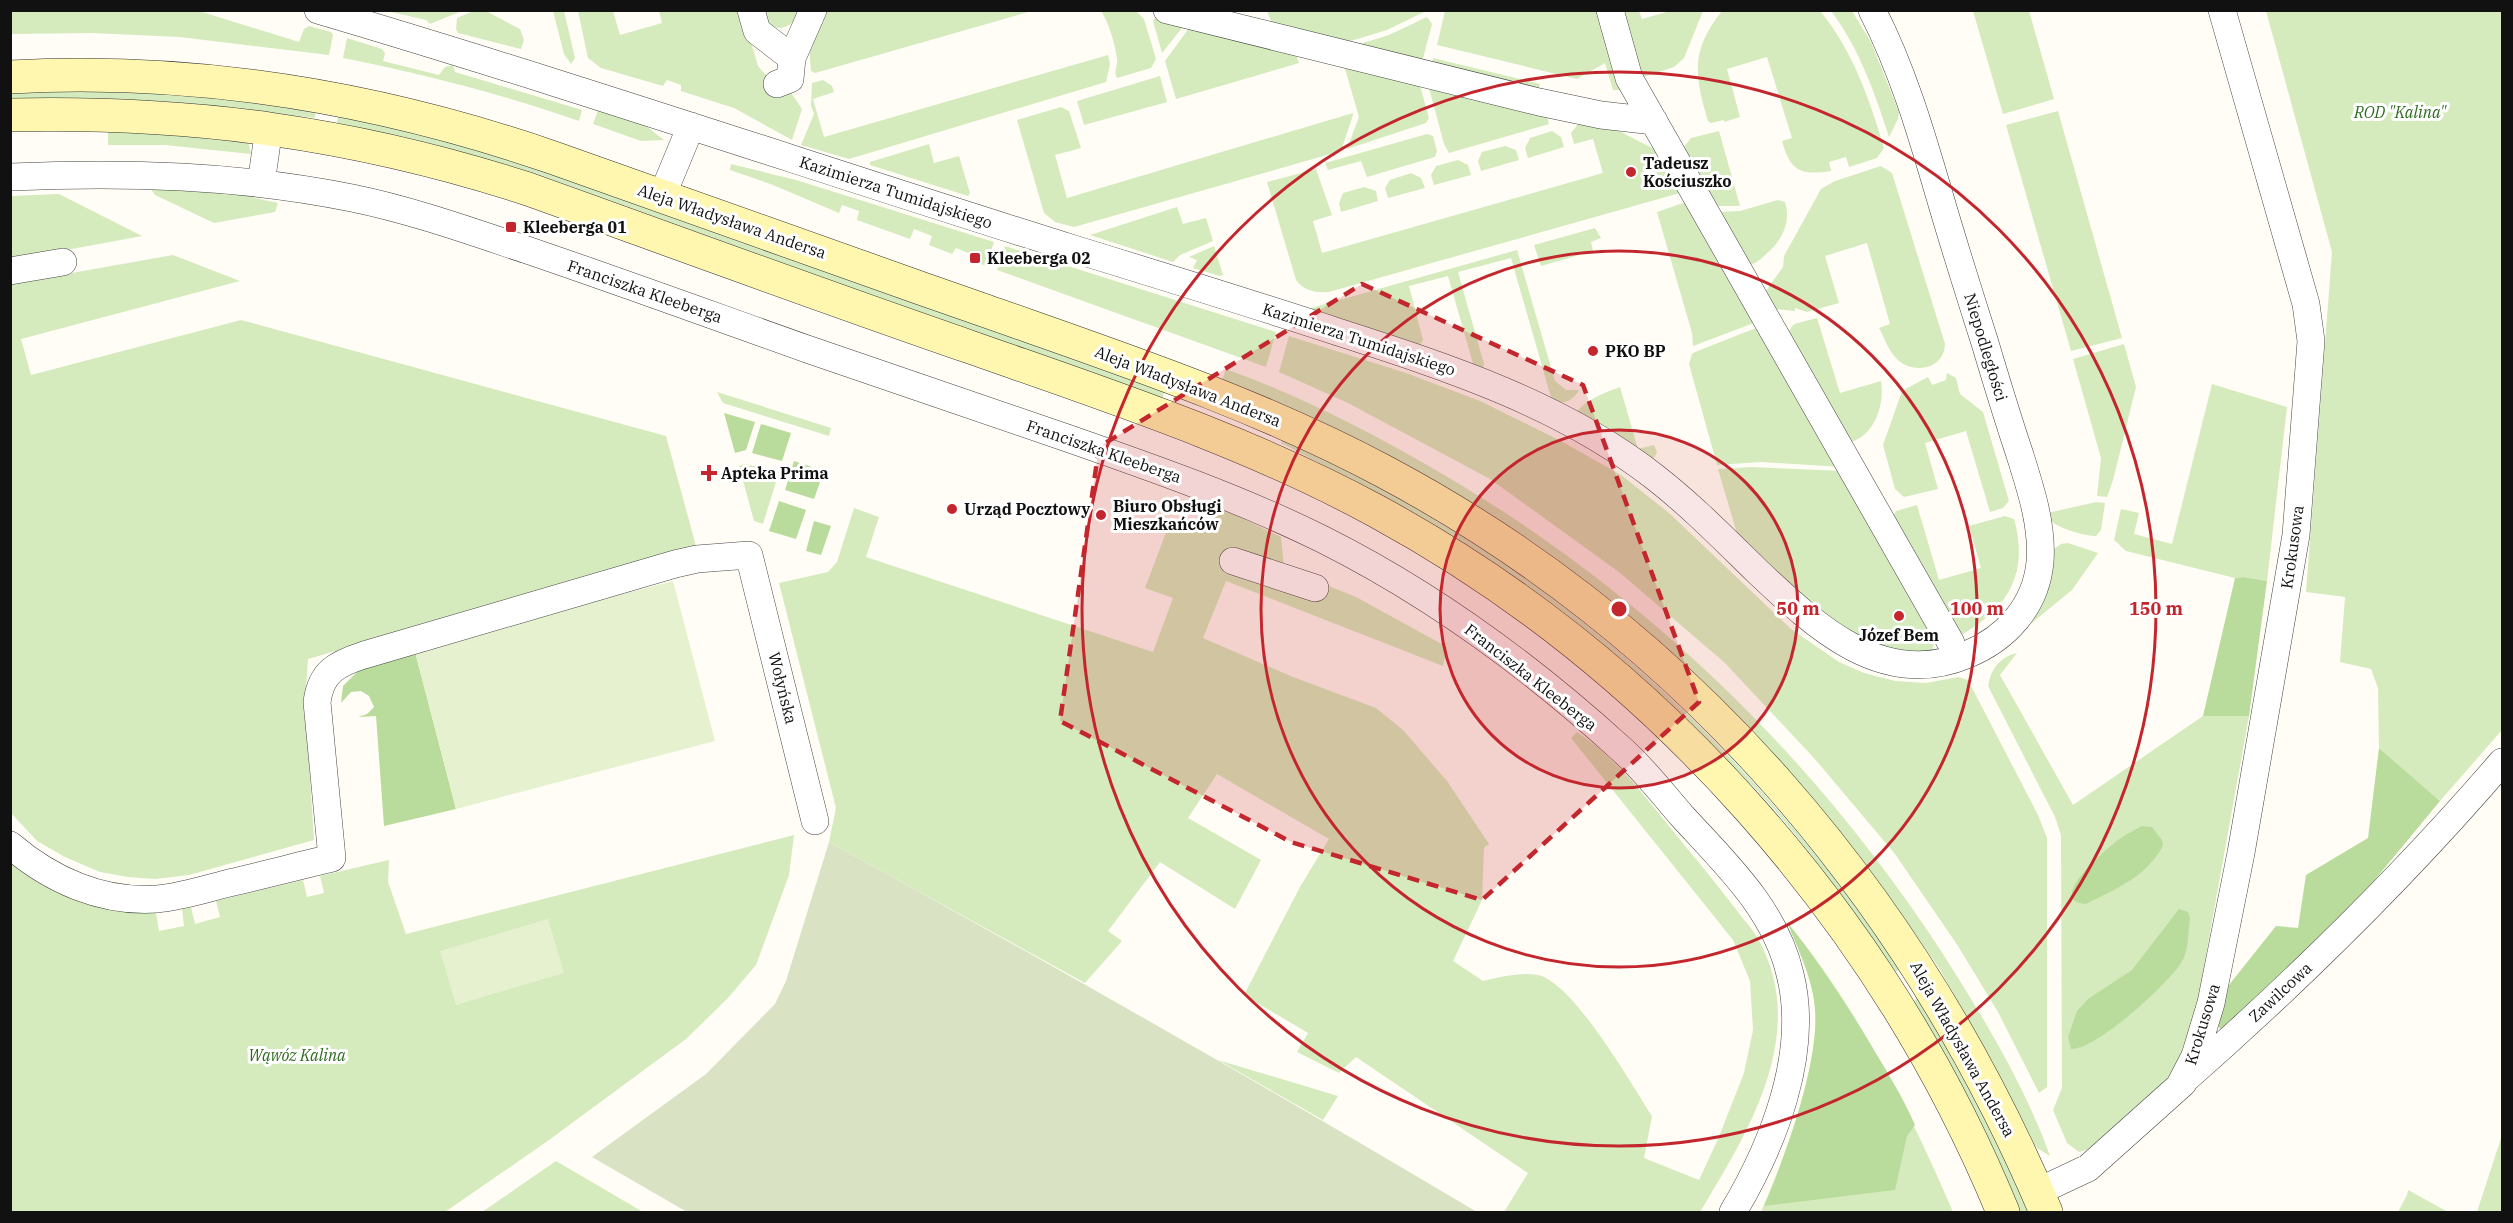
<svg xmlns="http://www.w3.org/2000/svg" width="2513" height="1223" viewBox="0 0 2513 1223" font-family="'IBM Plex Serif',serif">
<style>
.green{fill:#d5ebbd}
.forest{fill:#b9dc9c}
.cemetery{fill:#d9e3c4}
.pitch{fill:#e6f2cf}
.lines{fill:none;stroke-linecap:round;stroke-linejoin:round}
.street-casing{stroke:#444;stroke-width:28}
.secondary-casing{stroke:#333;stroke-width:34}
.street{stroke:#fff;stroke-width:27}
.secondary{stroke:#fff6b0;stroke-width:33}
.marked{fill:#c4262e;fill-opacity:0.2;stroke:#c4262e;stroke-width:4.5;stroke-dasharray:12 8;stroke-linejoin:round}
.ring{fill:none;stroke:#c4262e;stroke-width:3}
.poi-dot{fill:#c4262e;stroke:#fff;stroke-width:2}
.labels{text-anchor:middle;stroke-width:6;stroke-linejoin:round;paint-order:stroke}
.park-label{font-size:16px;font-style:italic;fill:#2f6b1f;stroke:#fff}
.poi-label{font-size:16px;font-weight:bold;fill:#111;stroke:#fff;text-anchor:start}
.street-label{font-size:16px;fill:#111;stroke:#fff}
.centre{fill:#c4262e;stroke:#fff;stroke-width:3}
.ring-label{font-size:18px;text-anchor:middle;font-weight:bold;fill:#c4262e;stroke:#fff;stroke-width:6;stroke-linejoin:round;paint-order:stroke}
</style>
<rect width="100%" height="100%" fill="#fffdf5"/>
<path class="green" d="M476 10 486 11 520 29 524 40 521 49 458 33 456 29 457 18Z
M10 11H199L299 42 304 29 309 26 331 32 333 35 329 55 180 37 92 33 11 34Z
M387 11 462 10V11L430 24 426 20Z
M553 11H564L575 58 571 64 564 54Z
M578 11H613L620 35 662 23 659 11H742L758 66 771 81 786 85 802 109 792 140 734 108 681 91V85L667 80 663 86 601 68 588 58Z
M761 11H800C790 33 771 34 761 11Z
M824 11H1032L815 73 811 71 809 48Z
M1101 11H1136L1144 19 1156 59 1151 68 1117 78C1113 71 1118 66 1117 59 1115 44 1109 23 1101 11Z
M1267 11H1426L1387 30 1337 45 1272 24Z
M1445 11H1602L1622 90H1613L1605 63 1577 79 1437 45Z
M1618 11H1639L1642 19 1670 11H1703L1684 58 1674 67 1643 77Z
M1722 11H1820C1852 49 1870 100 1884 148L1877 158 1849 167 1846 157 1829 162 1831 171C1800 176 1790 170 1782 141L1792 138 1767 57 1727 69 1740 117 1724 122V120L1711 123 1708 121C1694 74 1691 50 1722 11Z
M1831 11H1852L1871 42 1899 112 1898 119 1889 137C1875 93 1859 48 1831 11Z
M1973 11H2029L2054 99 2003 114Z
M2266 11H2502V730L2440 801 2379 748 2378 688 2371 669 2340 662 2345 597 2306 592 2332 252Z
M1156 17 1186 23 1162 53 1153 21Z
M1427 17 1432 24 1422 62 1353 46 1389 35Z
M1192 24 1294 50 1299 63 1176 99 1165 61Z
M347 38 382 49 385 53 383 61 439 75 445 67 453 65 455 72 582 110 579 121C502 94 423 74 343 58Z
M1108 55 1110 64 1106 82 849 159 801 145 814 114 811 106 812 83 823 80 832 86 834 92 813 99 824 137Z
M1433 58 1540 84 1537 94 1431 68Z
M1343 62 1419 82 1429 118 1426 123 1347 149 1359 117Z
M1160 76 1167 102 1084 125 1077 101Z
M1429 88 1546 112 1549 124 1449 153 1444 144Z
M10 89 206 95 316 111 315 118 215 106 153 101H11Z
M1061 107 1069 111 1081 148 1055 155 1067 198 1353 113V115L1341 151 1074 227 1055 222 1044 213 1017 120Z
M598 110 646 126 664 140 641 141 593 124Z
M2058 111 2122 338 2071 351 2006 125Z
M338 116 378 123 537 167 1165 391 1162 399 937 319 535 173 418 140 337 123Z
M1579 123 1617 130 1654 149 1661 155 1680 193 1329 292C1316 293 1304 291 1296 280L1267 182 1316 169 1332 215 1313 221 1322 253 1603 173 1593 139 1574 144 1571 133Z
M115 129 245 141 249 145 251 154 165 145H108V131Z
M1552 131 1561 137 1564 147 1528 158 1525 148 1530 138Z
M1719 131 1740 206H1714L1683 148 1691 138Z
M1427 134 1433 136 1437 151 1435 157 1367 177 1361 161 1328 170 1325 163Z
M929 144 934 163 959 156 970 193 968 196 870 165V162Z
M1505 146 1516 150 1519 160 1481 171 1478 161 1482 152Z
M1458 160 1468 165 1471 175 1434 185 1431 175 1436 166Z
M731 164 796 180 994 242 986 266 977 262 978 257 956 248 952 254 929 245 932 236 914 229 910 239 857 220 859 211 842 205 839 213 773 185 730 170Z
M1881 166 1892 173 1945 344C1944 371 1910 375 1895 357 1888 349 1884 337 1879 328L1890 324 1867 243 1825 256 1839 303 1807 312 1795 308V311L1775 309 1765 292 1783 267 1784 256 1821 189 1835 181Z
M1411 173 1421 178 1425 188 1388 198 1385 188 1390 180Z
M149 186 237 194 278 203 275 212 214 223 155 195Z
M1364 187 1376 191 1378 201 1341 212 1339 203 1343 193Z
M59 194 142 236 61 251 66 274 173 255 240 281 21 339 31 375 241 320 666 436 696 546 308 659 305 703 314 840 189 875 155 879 128 877 100 872 65 857 37 841 11 813V196Z
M1778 200 1785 202C1792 224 1780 243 1764 256 1758 261 1755 265 1747 264L1718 212 1740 211Z
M1686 202 1754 323 1693 346 1692 333 1657 212Z
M1177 207 1183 224 1206 218 1213 241 1180 255 1173 262 1090 235Z
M1595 228 1601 238 1591 242 1593 251 1541 266 1534 245Z
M1005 246 1276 332 1266 367 997 270Z
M1214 246 1223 275 1220 276 1193 268 1197 260 1189 257Z
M1517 250 1555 381 1566 390H1579C1574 400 1565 404 1554 402L1550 394 1511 258 1458 272 1484 364 1483 368 1474 367 1448 276 1409 286 1423 340 1419 346 1304 310Z
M1817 318 1840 393 1881 381C1885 405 1874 438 1847 443L1788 332 1794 324Z
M1756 328 1842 467 1761 462 1717 465 1689 364 1692 354 1695 352Z
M1289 336 1406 373 1480 401 1561 441 1621 475 1669 513 1791 629 1839 662 1864 673 1895 681 1926 683 1958 677 1968 680 2038 815 2047 838V1087L2039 1093 1998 1012 1958 946 1895 854 1814 758 1724 662 1619 572 1490 479 1348 403 1279 372Z
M2124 344 2136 387 2113 480 2107 497 2097 496 2101 458 2073 359Z
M1226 369C1296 394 1362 428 1427 465 1637 585 1811 751 1943 954 1982 1015 2026 1088 2050 1156L2037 1148 2027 1134 1994 1065 1939 968 1882 886 1818 804 1746 724 1708 686 1516 533C1424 469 1324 423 1222 380Z
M1947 373 1956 378 1960 394 1983 412 2009 501 2003 508 1990 512 1966 431 1925 443 1938 489 1904 497 1895 489 1883 445 1902 391 1928 377 1932 385 1946 380Z
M2212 384 2287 407 2267 581 2243 577 2235 578 2126 551 2114 540 2121 509 2139 513 2134 534 2172 544Z
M1620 387 1638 449 1654 445 1657 452 1654 458 1649 460 1574 415C1586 399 1602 394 1620 387Z
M717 392 831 428 829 436 723 403Z
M1284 437C1337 464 1392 491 1443 523 1631 639 1774 788 1901 968L1896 972C1850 907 1804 839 1749 782 1656 686 1554 601 1441 529 1389 497 1334 471 1281 443Z
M745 464 779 472 763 524 754 521 739 466Z
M1751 467 1844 471 1936 638 1932 650 1925 654H1909L1866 641 1821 615 1738 537 1718 469Z
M2096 502 2105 503 2101 530 2096 536C2082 536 2051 526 2043 514Z
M1917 505 1939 580 1981 568 1969 526 2005 516 2014 519C2029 572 2009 607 1963 634L1954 629 1892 518 1896 511Z
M1219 507 1281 537 1284 568 1356 597 1447 647 1443 666 1226 581 1203 638 1293 677 1376 708 1403 730 1447 781 1489 844 1484 848 1482 900 1453 961 1483 981C1500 977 1521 972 1538 975 1574 983 1631 1084 1652 1116L1644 1158 1699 1180 1718 1139 1744 1073 1753 1030 1750 981 1733 940 1571 738 1577 732C1621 761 1653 807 1686 847 1703 867 1719 888 1735 908 1742 918 1751 927 1757 937 1811 1031 1749 1131 1700 1212H1504L1528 1173 1356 1057 1339 1073 1297 1052 1308 1033 1244 995 1300 887 1329 839 1217 774 1188 818 1261 860 1235 909 1160 862 1108 931 1122 941 1085 983 829 842 836 808 779 583 828 572 837 562 854 508 879 517 866 557 1153 652 1173 598 1145 588 1170 522 1203 530Z
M2068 543 2098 553 2072 590 2022 631 2051 551 2061 544Z
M2017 653 2000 675 2073 805 2203 716H2249L2197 1005 2178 1069 2094 1148 2079 1152 2067 1143 2053 1110 2062 1088 2061 835 2055 817 1988 686C1991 668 2000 657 2017 653Z
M794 835 789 875 756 965 727 999 686 1039 549 1140 445 1212H11L10 863C58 896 98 911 156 913L159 931 184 926 182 909 191 907 195 924 220 917 216 901 303 880 307 897 324 893 320 876 389 860 388 882 406 934Z
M1787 922C1858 1009 1909 1109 1953 1212H1761C1783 1161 1820 1065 1815 1009 1813 979 1798 949 1787 922Z
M1917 998 1965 1076 2029 1212H2020C1990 1140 1954 1071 1915 1003L1914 1001Z
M1218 1060 1338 1096 1323 1120Z
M2502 1135V1212H2477Z
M556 1161 643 1212H482Z
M2408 1190 2448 1212H2398L2407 1195Z"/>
<path class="forest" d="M724 413 755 422 746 450 735 453Z
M761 424 791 433 782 461 752 453Z
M794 461 824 471 814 499 785 490Z
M779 501 806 510 796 539 769 531Z
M814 521 831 526 821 555 806 551Z
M2243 577 2267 581 2249 716H2203L2235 578Z
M414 648 456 809 384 826 376 716 358 717 367 714 374 707 369 696 361 691 351 692 341 703 343 686 364 665Z
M2379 748 2440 801 2330 934 2223 1032 2218 1026 2229 985 2276 926 2298 928 2306 875 2368 838Z
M2142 826 2152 827 2162 840 2163 846C2145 878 2117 888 2086 904 2043 902 2110 845 2121 838 2128 833 2135 830 2142 826Z
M2179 909 2188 912 2190 918C2188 932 2189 951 2181 963 2167 985 2096 1050 2071 1049L2068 1037 2077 1011 2088 999 2132 970Z
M1787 922C1817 959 1843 999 1868 1040 1884 1067 1902 1095 1915 1125L1907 1136 1895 1190 1764 1206C1785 1158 1820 1061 1815 1008 1813 979 1798 949 1787 922Z"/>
<path class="cemetery" d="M829 842C1047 962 1264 1085 1477 1212H687L592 1157 706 1074 775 1004 786 981Z"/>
<path class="pitch" d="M673 581 715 741 456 809 414 648Z
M548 919 564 973 456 1005 440 951Z"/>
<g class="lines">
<defs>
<path id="street" d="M318 10C572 85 822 170 1074 249 1162 276 1250 303 1338 332 1450 368 1563 405 1656 478 1693 507 1725 540 1758 572 1814 625 1882 690 1966 655 2006 639 2036 606 2040 562 2043 525 2030 487 2019 452 2007 416 1996 380 1985 343 1971 299 1957 255 1944 211 1924 143 1905 74 1872 10
M751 10 757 31 792 58
M1167 10 1539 102 1601 115 1654 121
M1610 10 1629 78 1951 643
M777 84 790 79 792 58 813 10
M10 177C125 172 239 175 352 198 411 210 470 231 527 250 621 282 714 316 807 349 894 379 980 408 1067 438 1153 468 1239 498 1322 539 1430 593 1531 667 1620 748 1643 768 1662 793 1682 816 1725 863 1775 909 1790 974 1810 1053 1773 1145 1733 1212
M261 184 269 128
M662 196 691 126
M10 271 63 262
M1233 561 1315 588
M10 845C51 880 102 903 157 899 181 897 206 889 229 883 264 875 298 866 332 858L317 702C321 672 336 664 364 655L675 564 697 559 749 555 815 821
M2181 1083 2195 1056 2211 1003 2241 853 2296 535 2311 341 2306 304 2222 10
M2037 1192 2088 1168 2183 1083H2181C2295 983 2403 877 2502 762"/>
<path id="secondary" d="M10 77C195 67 380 98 554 158 699 209 842 261 986 311 1122 359 1258 404 1385 472 1689 634 1912 897 2046 1212
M10 115C193 111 355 133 528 189 676 242 822 296 970 347 1109 396 1248 441 1378 512 1657 664 1882 919 2003 1212"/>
</defs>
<use href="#street" class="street-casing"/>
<use href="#secondary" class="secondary-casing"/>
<use href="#street" class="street"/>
<use href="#secondary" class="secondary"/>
</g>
<path class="marked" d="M1362 284 1583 385 1699 702 1482 900 1291 842 1060 721 1099 447Z"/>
<circle cx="1619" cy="609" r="179" fill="#c4262e" fill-opacity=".12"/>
<g class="ring">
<circle cx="1619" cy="609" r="179"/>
<circle cx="1619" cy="609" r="358"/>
<circle cx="1619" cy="609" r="537"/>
</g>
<g class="poi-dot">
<circle cx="1631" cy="172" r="6"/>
<rect x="505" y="221" width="12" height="12" rx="3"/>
<rect x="969" y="252" width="12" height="12" rx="3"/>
<circle cx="1593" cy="351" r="6"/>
<path d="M706 464h6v6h6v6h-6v6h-6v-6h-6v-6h6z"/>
<circle cx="952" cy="509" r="6"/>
<circle cx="1101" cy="515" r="6"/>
<circle cx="1899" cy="616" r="6"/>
</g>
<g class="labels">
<g class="park-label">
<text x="2400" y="118">ROD "Kalina"</text>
<text x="297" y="1061">Wąwóz Kalina</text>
</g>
<g class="poi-label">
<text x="1643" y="169">Tadeusz<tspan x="1643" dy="18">Kościuszko</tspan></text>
<text x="523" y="233">Kleeberga 01</text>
<text x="987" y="264">Kleeberga 02</text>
<text x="1605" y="357">PKO BP</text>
<text x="721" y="479">Apteka Prima</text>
<text x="1113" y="512">Biuro Obsługi<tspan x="1113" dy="18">Mieszkańców</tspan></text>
<text x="964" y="515">Urząd Pocztowy</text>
<text x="1899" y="641" text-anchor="middle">Józef Bem</text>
</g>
<g class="street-label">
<text transform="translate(896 192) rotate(18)" y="6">Kazimierza Tumidajskiego</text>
<text transform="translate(732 221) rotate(19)" y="6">Aleja Władysława Andersa</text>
<text transform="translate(645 291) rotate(19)" y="6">Franciszka Kleeberga</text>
<text transform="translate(1359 339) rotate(18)" y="6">Kazimierza Tumidajskiego</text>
<text transform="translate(1986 347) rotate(73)" y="6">Niepodległości</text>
<text transform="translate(1188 386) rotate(21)" y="6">Aleja Władysława Andersa</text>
<text transform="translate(1104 451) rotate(19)" y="6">Franciszka Kleeberga</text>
<text transform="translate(2292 547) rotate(-82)" y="6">Krokusowa</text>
<text transform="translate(1531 677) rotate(38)" y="6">Franciszka Kleeberga</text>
<text transform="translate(783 688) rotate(76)" y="6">Wołyńska</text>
<text transform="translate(2280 992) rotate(-43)" y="6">Zawilcowa</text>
<text transform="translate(2202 1024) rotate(-73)" y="6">Krokusowa</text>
<text transform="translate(1963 1049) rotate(61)" y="6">Aleja Władysława Andersa</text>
</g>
</g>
<circle cx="1619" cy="609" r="9" class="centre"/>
<g class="ring-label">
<text x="1798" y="615">50 m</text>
<text x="1977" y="615">100 m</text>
<text x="2156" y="615">150 m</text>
</g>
<rect width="2513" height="1223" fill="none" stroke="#111111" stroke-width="24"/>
</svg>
